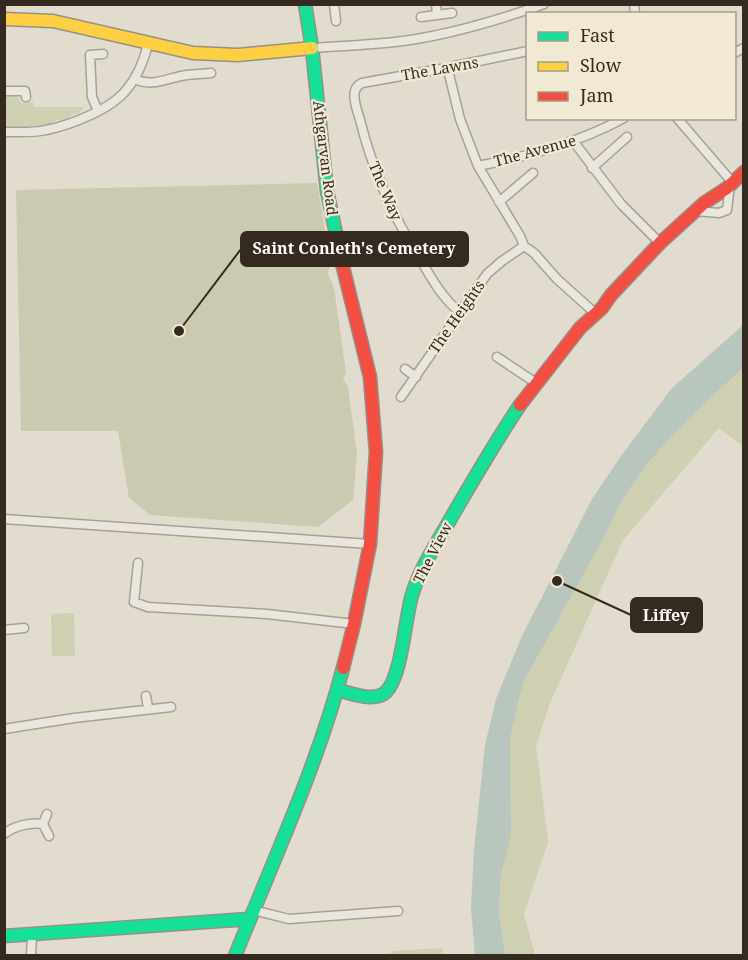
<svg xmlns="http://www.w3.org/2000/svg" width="748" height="960" viewBox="0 0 748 960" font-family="'Noto Serif',serif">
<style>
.green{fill:#cfd0b1}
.cemetery{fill:#cacab0}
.water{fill:#b8c6be}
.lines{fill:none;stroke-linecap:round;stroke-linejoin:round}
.street-casing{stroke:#a6a196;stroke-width:11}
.fast-casing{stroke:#969086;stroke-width:15}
.slow-casing{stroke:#969086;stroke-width:15}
.jam-casing{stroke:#969086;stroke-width:15}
.street{stroke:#eae6de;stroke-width:8}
.fast{stroke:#16e098;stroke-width:12}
.slow{stroke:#ffcf43;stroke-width:12}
.jam{stroke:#f24e42;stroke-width:12}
.labels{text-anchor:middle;stroke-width:4.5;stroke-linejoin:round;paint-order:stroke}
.street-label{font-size:15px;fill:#342a1f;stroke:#f1e9d4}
.leader{fill:none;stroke:#342a1f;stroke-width:2}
.callout-dot{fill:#342a1f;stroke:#f1e9d4;stroke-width:2}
.callout{fill:#342a1f;stroke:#342a1f;stroke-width:2}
.callout-label{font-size:16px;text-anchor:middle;font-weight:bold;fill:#fff}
</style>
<rect width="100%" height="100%" fill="#e1dccd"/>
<path class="green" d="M4 94 16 95 21 103 33 102 34 107H84L78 114H73L65 121 57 120 46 126 5 127Z
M743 368V446L719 428 623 540 550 703 536 746 548 842 524 914 535 955 505 956 499 912 501 874 510 829V738L518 703 524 681 607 532C634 465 691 416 743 368Z
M74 613 75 656H52L51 614Z
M443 948V955H391V951Z"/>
<path class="cemetery" d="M317 183 331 266 327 272 334 288 346 373 343 378 348 387 357 454 353 500 318 527 150 515 129 498 118 431H21L16 190Z"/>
<path class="water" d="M743 325V368C691 416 634 465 607 532L524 681 518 703 510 738 511 836 501 874 499 912 505 955H475L471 908 474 850 485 745 496 699 522 636 592 499 621 456 671 389Z"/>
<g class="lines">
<defs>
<path id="street" d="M334 4 336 21
M436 4 437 15
M634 4 635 14
M421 17 452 13
M312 48C340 46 368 45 395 42 446 36 496 21 544 4
M734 53 744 48
M448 70 460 119 478 166 520 236 524 246 534 253 557 279 596 314
M135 79C152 88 169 77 187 75 195 74 203 74 211 73
M4 91H25L26 97
M98 111 92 97 90 55 103 54
M677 118 732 182
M4 132C18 132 33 133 46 130 71 125 112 109 127 89 138 76 144 60 148 44
M574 142 621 204 660 243
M478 166C529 156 578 143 624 118
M592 168 627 137
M499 202 533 173
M695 211 719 213 727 210 730 184
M460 312C444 300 433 281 423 264 394 219 373 172 360 120 357 109 348 89 362 83L440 69 448 70 455 66 528 51
M497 357 536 383
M405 369 416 377
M401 397 487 274 502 261 524 246
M4 519 370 544
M138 563 134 602 148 607 267 614 354 624
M4 630 24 628
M146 696 148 708
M4 729 74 718 171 707
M43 824 49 836
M4 834C14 826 30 822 43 824L47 814
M253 910 289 919 398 911
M31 956 32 935"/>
<path id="fast" d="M305 4 312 48 327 191 343 267
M338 690C351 693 374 703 386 692 402 676 405 618 412 595 420 568 437 543 451 518 473 480 495 442 520 405
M4 936 249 919
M235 956C273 861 317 767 343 668"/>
<path id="slow" d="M4 19 53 21 193 53 238 55 312 48"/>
<path id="jam" d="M343 267 370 377 376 452 370 544 354 624 343 668
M520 405 580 328 602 308 611 295 660 243 704 203 727 188 744 172"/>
</defs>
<use href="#street" class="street-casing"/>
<use href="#fast" class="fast-casing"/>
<use href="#slow" class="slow-casing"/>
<use href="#jam" class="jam-casing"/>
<use href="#street" class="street"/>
<use href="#fast" class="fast"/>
<use href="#slow" class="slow"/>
<use href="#jam" class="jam"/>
</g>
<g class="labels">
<g class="street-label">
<text transform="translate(440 69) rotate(-10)" y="5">The Lawns</text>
<text transform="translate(535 151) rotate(-15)" y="5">The Avenue</text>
<text transform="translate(325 158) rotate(83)" y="5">Athgarvan Road</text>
<text transform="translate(385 191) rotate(67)" y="5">The Way</text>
<text transform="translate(457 317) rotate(-55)" y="5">The Heights</text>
<text transform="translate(433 553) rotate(-63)" y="5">The View</text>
</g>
</g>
<path class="leader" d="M179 331L241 249M557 581L631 615"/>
<g class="callout-dot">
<circle cx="179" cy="331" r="6"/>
<circle cx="557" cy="581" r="6"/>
</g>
<g class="callout">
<rect x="241" y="232" width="227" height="34" rx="6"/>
<rect x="631" y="598" width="71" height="34" rx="6"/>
</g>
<g class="callout-label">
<text x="354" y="254">Saint Conleth's Cemetery</text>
<text x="666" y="621">Liffey</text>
</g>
<rect width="748" height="960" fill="none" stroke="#342a1f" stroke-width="12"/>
<rect x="526" y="12" width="210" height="108" fill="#f1e9d4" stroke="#a59d8c" stroke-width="1.5"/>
<rect x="538" y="32" width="30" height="9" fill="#16e098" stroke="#a59d8c" stroke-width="1.5"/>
<text x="580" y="42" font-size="18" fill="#342a1f">Fast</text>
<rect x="538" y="62" width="30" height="9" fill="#ffcf43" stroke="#a59d8c" stroke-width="1.5"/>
<text x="580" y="72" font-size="18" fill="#342a1f">Slow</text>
<rect x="538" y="92" width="30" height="9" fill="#f24e42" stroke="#a59d8c" stroke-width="1.5"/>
<text x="580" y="102" font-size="18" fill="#342a1f">Jam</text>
</svg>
